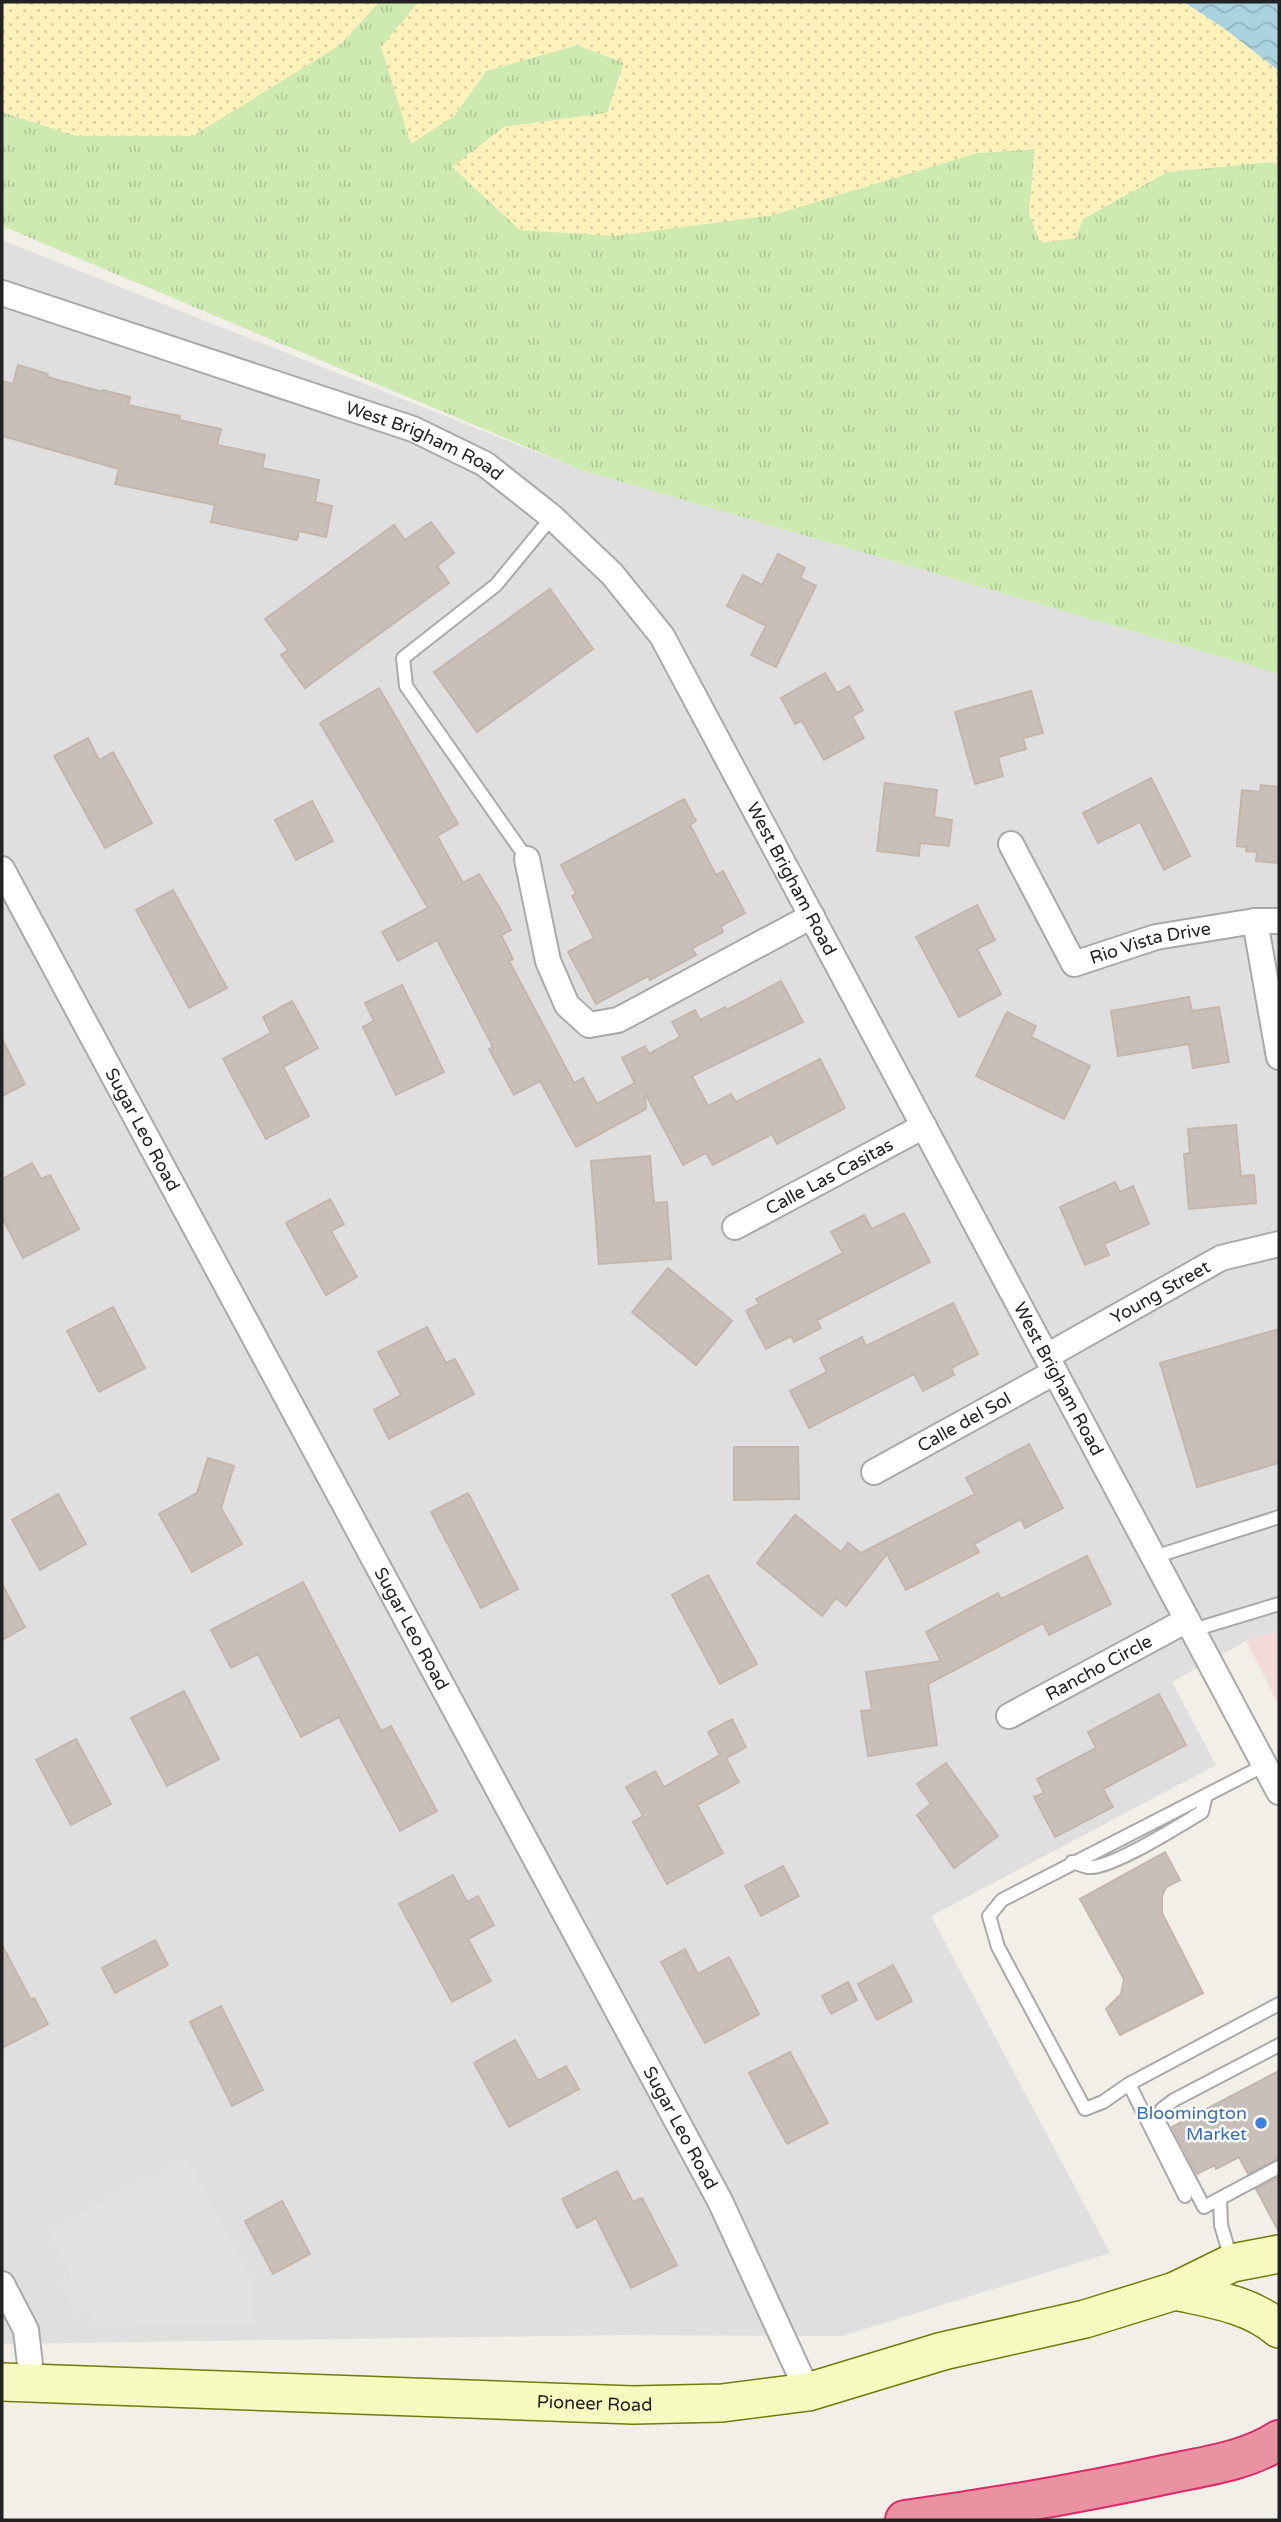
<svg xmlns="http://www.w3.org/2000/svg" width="1281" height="2522" viewBox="0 0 1281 2522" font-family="'Varela Round',sans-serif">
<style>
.residential{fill:#e0dfdf}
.commercial{fill:#f2dad9}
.grass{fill:url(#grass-tufts)}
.sand{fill:url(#sand-dots)}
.parking{fill:#e2e2e2}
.water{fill:url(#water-waves)}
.building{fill:#c7bfb8;stroke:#c4b6ab;stroke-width:2}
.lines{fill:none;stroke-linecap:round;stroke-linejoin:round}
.lane-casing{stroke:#a9a9a9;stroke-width:16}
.street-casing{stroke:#a9a9a9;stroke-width:28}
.secondary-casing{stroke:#707d05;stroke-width:40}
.highway-casing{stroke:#dc2a67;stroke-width:42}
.lane{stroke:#fff;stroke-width:12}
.street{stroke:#fff;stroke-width:24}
.secondary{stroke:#f7fabf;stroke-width:37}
.highway{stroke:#e892a2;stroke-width:38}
.shop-dot{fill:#3f7fe0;stroke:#fff;stroke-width:2.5}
.labels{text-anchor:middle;stroke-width:5;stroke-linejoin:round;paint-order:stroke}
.street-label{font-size:18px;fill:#222;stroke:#fff}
.shop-label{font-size:18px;fill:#366cbe;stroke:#fff;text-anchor:end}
</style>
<defs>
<pattern id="grass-tufts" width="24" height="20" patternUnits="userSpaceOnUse" patternTransform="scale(1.75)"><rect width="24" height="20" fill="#cdebb0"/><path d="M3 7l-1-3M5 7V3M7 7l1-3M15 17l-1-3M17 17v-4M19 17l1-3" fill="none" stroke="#b0c997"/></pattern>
<pattern id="sand-dots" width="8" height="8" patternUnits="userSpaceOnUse" patternTransform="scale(1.75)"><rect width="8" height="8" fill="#fff1ba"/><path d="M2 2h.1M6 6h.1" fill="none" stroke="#dacea0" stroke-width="1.8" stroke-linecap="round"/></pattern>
<pattern id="water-waves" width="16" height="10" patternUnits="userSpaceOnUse" patternTransform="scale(1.75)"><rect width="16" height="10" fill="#aad3df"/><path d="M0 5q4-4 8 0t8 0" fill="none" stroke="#92b5bf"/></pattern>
</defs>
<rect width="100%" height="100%" fill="#f2efe9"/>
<path class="residential" d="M2 240 581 470 1279 674V1631L1246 1641 1172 1682 1216 1765 931 1916 1110 2253 842 2336 621 2335 2 2344Z"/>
<path class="commercial" d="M1279 1631V1705L1246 1641Z"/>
<path class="grass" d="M379 2H419L381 47 454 116 486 71 577 45 624 63 607 113 504 127 978 153 1035 149 1029 214 1083 219 1167 172 1270 162 1279 164V674L581 470 2 226V112L77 136 340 45Z"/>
<path class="sand" d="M2 2H379L340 45 193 136H77L2 112Z
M419 2H1184L1225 29 1279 71V164L1270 162 1167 172 1083 219 1076 238 1040 243 1029 214 1035 149 977 153 773 215 616 236 520 230 452 167 504 127 607 113 624 63 577 45 486 71 454 116 411 144 381 47Z"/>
<path class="parking" d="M186 2157 253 2282 254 2325 96 2327 87 2310 77 2315 61 2286 73 2278 48 2231Z"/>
<path class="water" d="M1184 2H1279V71L1225 29Z"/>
<path class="building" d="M18 365 48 374 47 377 103 392V390L130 397 128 405 180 416 179 420 221 429 217 445 265 455 262 468 319 480 315 502 332 506 326 537 299 531 297 540 211 522 215 505 115 484 119 469 2 436V381L13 384Z
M431 522 454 553 437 566 449 583 305 688 281 655 288 650 265 619 394 525 405 540Z
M778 554 805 568 800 578 816 586 776 667 751 655 766 626 727 606 743 575 762 585Z
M550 589 593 649 477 732 434 672Z
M825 673 837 693 849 686 863 710 852 716 864 738 824 760 802 721 795 724 781 698Z
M379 688 458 824 437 836 463 883 479 874 499 907 511 930 501 935 513 959 509 961 574 1083 583 1078 597 1104 635 1083 622 1058 645 1046 649 1054 680 1037 672 1022 695 1010 700 1020 725 1007 727 1010 781 981 803 1022 692 1076 708 1106 731 1094 736 1102 820 1059 845 1108 777 1144 772 1134 713 1165 706 1153 683 1165 645 1093 646 1109 576 1147 540 1081 514 1095 489 1049 493 1047 437 940 398 961 382 932 428 908 320 723Z
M1031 691 1043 733 1023 738 1026 749 998 757 1003 776 975 784 955 712Z
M88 738 99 760 113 752 152 823 105 848 54 756Z
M1151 778 1190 856 1164 870 1140 822 1098 843 1083 813Z
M885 783 937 790 934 817 952 820 949 846 920 843 919 856 877 851Z
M1261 785 1279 787V863L1256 861 1257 852 1246 851 1247 847 1237 846 1242 790 1260 792Z
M684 799 696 821 690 825 716 875 723 871 745 913 721 926 723 932 692 948 696 955 650 980 648 976 596 1004 568 952 594 938 572 896 576 894 561 865Z
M312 801 333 841 296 860 275 820Z
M173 890 227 988 189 1008 136 910Z
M977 905 995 940 977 949 1001 994 959 1017 916 937Z
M402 985 444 1072 396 1095 363 1027 374 1021 365 1003Z
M1189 997 1192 1011 1219 1007 1229 1062 1193 1068 1189 1044 1118 1056 1111 1011Z
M292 1001 318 1048 283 1067 309 1116 266 1139 223 1059 271 1033 263 1017Z
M1007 1012 1036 1026 1031 1037 1090 1066 1064 1119 976 1076Z
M2 1039 25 1084 2 1096Z
M1236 1125 1241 1176 1254 1175 1256 1203 1189 1209 1184 1154 1190 1153 1188 1129Z
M650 1156 654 1203 667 1202 671 1259 599 1264 591 1161Z
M32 1163 41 1179 50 1175 79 1229 23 1258 2 1217V1179Z
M1115 1182 1120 1192 1133 1186 1149 1224 1104 1244 1109 1255 1085 1265 1060 1207Z
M330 1199 344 1224 331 1231 357 1277 326 1295 286 1223Z
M904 1213 930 1262 817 1320 821 1328 794 1342 791 1336 766 1349 746 1311 759 1304 756 1299 843 1253 831 1232 864 1215 872 1229Z
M668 1268 732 1321 696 1365 632 1312Z
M953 1303 978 1354 951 1368 954 1375 923 1391 914 1374 809 1428 790 1391 827 1372 820 1358 862 1337 866 1346Z
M113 1307 145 1368 99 1392 67 1331Z
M427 1327 446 1363 455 1359 474 1394 389 1439 374 1410 401 1395 378 1352Z
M1279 1329V1463L1197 1487 1160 1363Z
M1029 1444 1063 1508 1025 1528 1021 1519 974 1544 979 1552 906 1590 887 1554 846 1606 836 1598 822 1616 757 1563 795 1515 841 1552 848 1543 861 1553 975 1494 966 1478Z
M734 1447H798L799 1499 734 1500Z
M208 1458 234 1466 221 1508 242 1544 192 1572 159 1514 197 1493Z
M468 1493 518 1589 481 1608 431 1512Z
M58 1494 86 1544 40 1570 12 1520Z
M1087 1556 1111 1604 1049 1635 1043 1623 928 1684 937 1745 868 1756 861 1711 872 1710 866 1672 941 1661 926 1632 998 1593 1001 1599Z
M708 1575 757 1664 720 1684 672 1595Z
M303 1582 381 1731 391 1726 437 1811 400 1831 339 1717 301 1737 258 1654 231 1668 211 1630Z
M2 1584 25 1627 2 1640Z
M184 1691 219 1759 167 1786 131 1718Z
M1159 1694 1186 1745 1103 1789 1113 1807 1055 1837 1034 1797 1044 1793 1037 1779 1096 1748 1088 1732Z
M732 1719 746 1747 726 1758 739 1782 697 1805 723 1853 667 1884 633 1822 643 1816 626 1787 655 1771 664 1787 720 1755 708 1732Z
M76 1739 111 1804 71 1825 36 1760Z
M946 1763 998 1836 954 1868 917 1815 931 1804 917 1784Z
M1165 1852 1180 1880 1166 1887 1162 1896V1913L1203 1993 1120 2035 1106 2009 1121 1994 1124 1979 1080 1899Z
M783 1866 799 1896 761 1916 745 1886Z
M453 1875 467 1902 478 1896 494 1925 468 1939 491 1981 452 2002 399 1904Z
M155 1940 168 1965 115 1993 102 1968Z
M2 1945 31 2000 34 1998 48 2024 2 2048Z
M685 1949 698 1974 729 1957 759 2014 705 2043 661 1962Z
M893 1965 912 2001 877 2020 858 1984Z
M848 1982 857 2000 831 2014 822 1996Z
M221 2006 263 2090 232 2106 190 2022Z
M515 2040 538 2081 566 2066 579 2089 509 2127 474 2063Z
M790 2052 828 2123 787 2144 749 2073Z
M1279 2071V2158L1248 2174 1239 2157 1216 2169 1215 2165 1197 2174 1172 2127Z
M617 2171 633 2202 642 2198 677 2265 631 2288 596 2218 577 2228 562 2199Z
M1279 2177V2232L1256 2189Z
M282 2201 310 2254 273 2274 245 2221Z"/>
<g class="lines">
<defs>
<path id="lane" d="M527 859 406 686 403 658 496 585 552 517
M1154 1557 1279 1517
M1193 1630 1279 1604
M1072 1862C1077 1863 1083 1866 1088 1867 1110 1870 1180 1825 1202 1812L1206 1795
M1279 2045 1174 2100 1162 2109 1159 2122 1204 2207 1279 2167
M1129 2084 1279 2004
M1185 2196 1129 2084 1103 2102 1085 2109 998 1947 989 1916 1002 1900 1265 1765
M1220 2199 1221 2225 1231 2259"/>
<g id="street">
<path id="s1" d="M2 293 413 429 485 464 552 517 612 574 662 636 1279 1792"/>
<path id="s2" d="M1011 844 1074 964 1156 937 1255 921H1279"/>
<path d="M527 859 548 961 567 1005 589 1025 618 1020 812 916"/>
<path id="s3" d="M2 869 720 2201 808 2392"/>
<path d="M1255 921 1279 1057"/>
<path id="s4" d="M735 1227 924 1126"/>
<path id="s5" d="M1047 1356 1221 1258 1279 1244"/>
<path id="s6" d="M874 1472 1055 1372"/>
<path id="s7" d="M1009 1716 1187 1620"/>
<path d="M2 2284 26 2330 32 2382"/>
</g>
<g id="secondary">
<path d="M1175 2291C1211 2299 1250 2304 1279 2329"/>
<path id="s8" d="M2 2382 633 2405 722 2403 808 2392 943 2351 1085 2319 1175 2291 1232 2263 1279 2254"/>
</g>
<path id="highway" d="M905 2520C993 2508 1081 2493 1168 2474 1205 2466 1247 2461 1279 2440"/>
</defs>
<use href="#lane" class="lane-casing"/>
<use href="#street" class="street-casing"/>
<use href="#secondary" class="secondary-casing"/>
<use href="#highway" class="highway-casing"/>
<use href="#lane" class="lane"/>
<use href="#street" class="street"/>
<use href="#secondary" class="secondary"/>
<use href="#highway" class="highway"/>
</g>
<circle class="shop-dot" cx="1261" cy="2123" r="7"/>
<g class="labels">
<g class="street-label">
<text dy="6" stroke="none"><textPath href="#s1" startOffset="448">West Brigham Road</textPath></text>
<text dy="6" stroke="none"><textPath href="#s1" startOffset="1036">West Brigham Road</textPath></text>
<text dy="6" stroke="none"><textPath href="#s2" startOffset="215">Rio Vista Drive</textPath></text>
<text dy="6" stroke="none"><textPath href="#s3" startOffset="296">Sugar Leo Road</textPath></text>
<text dy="6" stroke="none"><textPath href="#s4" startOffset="107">Calle Las Casitas</textPath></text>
<text dy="6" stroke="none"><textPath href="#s5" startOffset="130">Young Street</textPath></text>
<text dy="6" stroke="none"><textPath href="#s1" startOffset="1603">West Brigham Road</textPath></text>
<text dy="6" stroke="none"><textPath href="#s6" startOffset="103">Calle del Sol</textPath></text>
<text dy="6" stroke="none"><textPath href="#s3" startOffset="863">Sugar Leo Road</textPath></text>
<text dy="6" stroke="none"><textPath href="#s7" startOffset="102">Rancho Circle</textPath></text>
<text dy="6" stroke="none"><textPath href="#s3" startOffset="1430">Sugar Leo Road</textPath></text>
<text dy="6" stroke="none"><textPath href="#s8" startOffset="593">Pioneer Road</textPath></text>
</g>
<g class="shop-label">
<text x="1247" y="2119">Bloomington<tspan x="1247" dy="21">Market</tspan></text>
</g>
</g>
<rect width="1281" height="2522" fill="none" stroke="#222222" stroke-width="7"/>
</svg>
